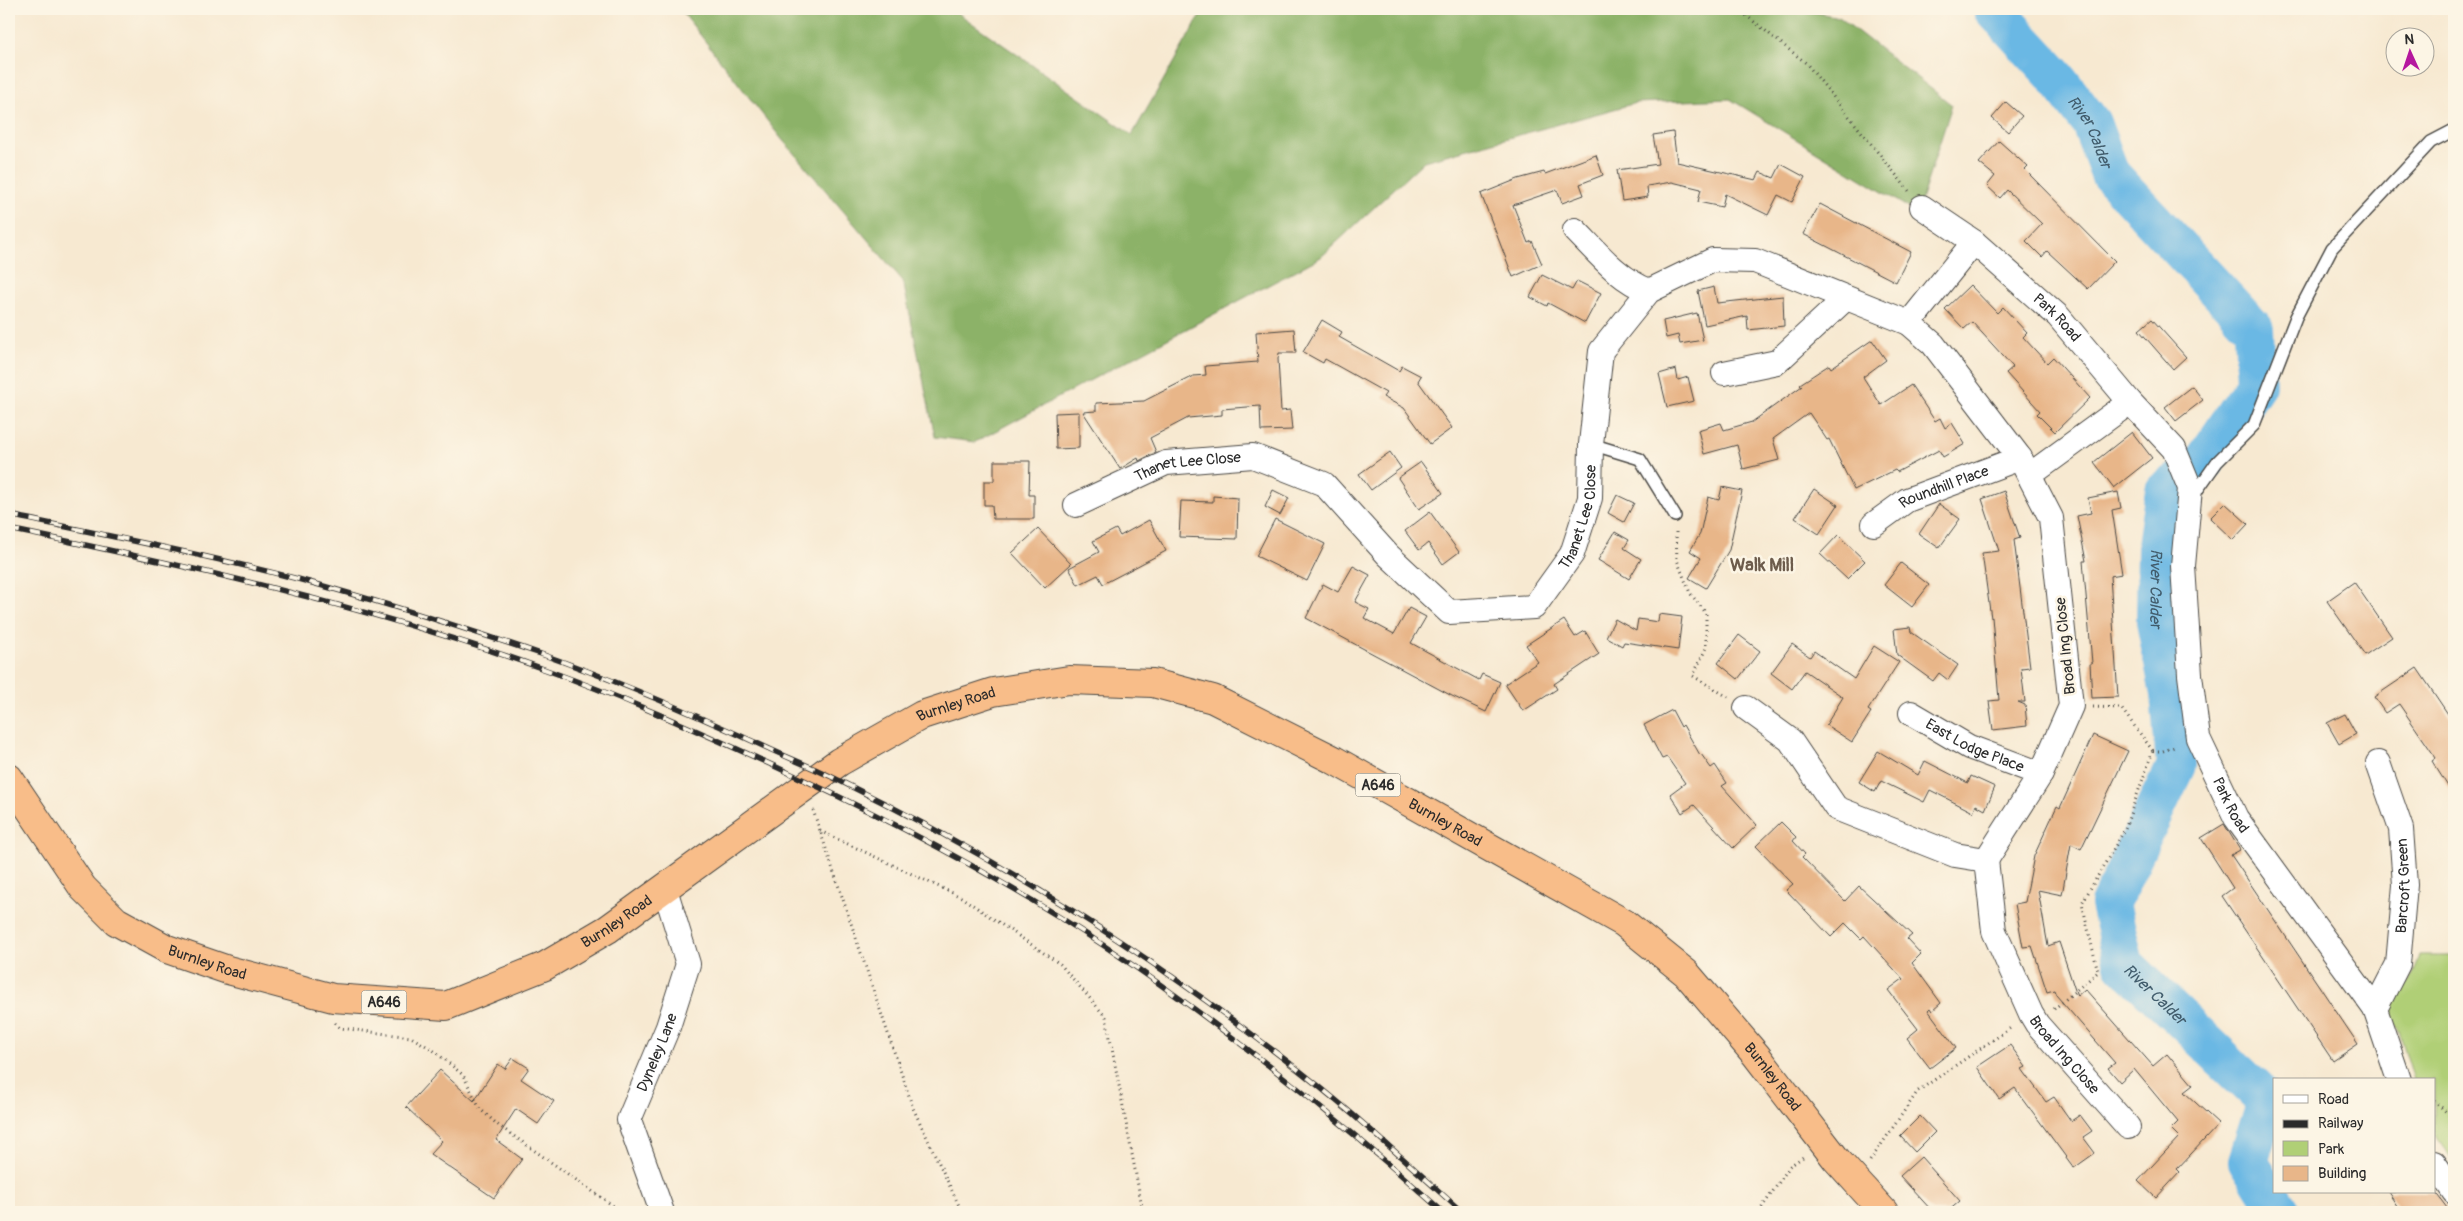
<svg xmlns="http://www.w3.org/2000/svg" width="2463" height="1221" viewBox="0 0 2463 1221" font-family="Pangolin,sans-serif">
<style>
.green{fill:#b0cf76;stroke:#6e7d50}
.forest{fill:#8cb267;stroke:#5c6e49}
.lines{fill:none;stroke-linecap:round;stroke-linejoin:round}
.river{stroke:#6ab8e4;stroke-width:40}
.building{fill:#e8b689}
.lane-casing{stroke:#4a4844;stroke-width:14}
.street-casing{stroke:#4a4844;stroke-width:26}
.highway-casing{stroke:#4a4844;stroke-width:30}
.path{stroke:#4a4844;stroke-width:3;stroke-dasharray:1 4;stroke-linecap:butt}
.lane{stroke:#fff;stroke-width:11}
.street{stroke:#fff;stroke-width:24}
.highway{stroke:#f8bd89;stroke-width:28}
.rail-casing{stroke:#2b2b2b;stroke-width:5.5}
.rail{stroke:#fcf5e5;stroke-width:4;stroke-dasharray:11;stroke-linecap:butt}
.labels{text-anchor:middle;stroke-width:5;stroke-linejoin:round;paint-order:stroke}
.shield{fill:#fcf5e5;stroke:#6a6863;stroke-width:1}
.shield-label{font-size:14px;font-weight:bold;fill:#2b2b2b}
.street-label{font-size:15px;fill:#2b2b2b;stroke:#fcf5e5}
.water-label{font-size:16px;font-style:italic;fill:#415c6c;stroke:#fcf5e5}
.quarter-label{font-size:18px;font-weight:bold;fill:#6d5c4c;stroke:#fcf5e5}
</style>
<rect width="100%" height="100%" fill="#fcf5e5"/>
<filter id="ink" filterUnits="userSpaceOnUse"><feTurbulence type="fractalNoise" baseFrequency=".02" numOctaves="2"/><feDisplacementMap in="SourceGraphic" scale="10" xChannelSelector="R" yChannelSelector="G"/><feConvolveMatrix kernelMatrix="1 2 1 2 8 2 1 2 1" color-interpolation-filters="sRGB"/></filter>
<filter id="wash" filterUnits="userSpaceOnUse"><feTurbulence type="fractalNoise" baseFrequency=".0096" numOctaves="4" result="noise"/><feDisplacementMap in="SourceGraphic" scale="20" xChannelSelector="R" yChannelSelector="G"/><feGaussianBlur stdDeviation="1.12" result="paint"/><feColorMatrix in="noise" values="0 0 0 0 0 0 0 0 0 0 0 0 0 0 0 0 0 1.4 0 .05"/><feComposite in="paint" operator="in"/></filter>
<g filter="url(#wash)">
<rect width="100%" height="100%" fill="#f7e9d1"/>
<path class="green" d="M2420 955H2454V1165L2434 1131V1080H2414L2399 1031 2392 1020V999C2409 986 2415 975 2420 955Z"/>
<path class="forest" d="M680 9H952L1132 135 1204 9H1798L1839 17 1952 105 1917 213 1730 99 1636 103 1424 161 1321 257 975 442 935 437 903 281 780 137Z"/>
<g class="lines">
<path class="river" id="s1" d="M1993 9 2056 77 2091 123 2110 174 2254 329 2256 384 2202 464 2165 491 2157 546 2156 622 2170 694 2176 765 2110 904 2124 964 2267 1101 2248 1161 2280 1212"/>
</g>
<g id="blocks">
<path class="building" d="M2006 102 2022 116 2008 132 1992 118Z
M1673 132 1677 162 1756 180 1760 172 1774 178 1781 164 1805 177 1792 202 1778 195 1768 215 1725 194 1722 207 1698 202 1701 189 1672 182 1647 186 1648 197 1622 201 1617 170 1658 164 1653 135Z
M1999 141 2028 167 2025 170 2115 261 2088 289 2047 251 2042 257 2026 241 2042 224 2007 190 2000 198 1987 186 1995 176 1979 163Z
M1596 155 1603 175 1580 184 1584 195 1562 203 1557 190 1513 205 1528 243 1532 241 1542 264 1513 277 1481 194 1518 179 1544 172 1545 174Z
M1820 204 1911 252 1896 282 1803 234Z
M1542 275 1572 290 1577 281 1601 293 1585 323 1548 303 1547 306 1530 297Z
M1970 285 1997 313 2003 307 2027 333 2023 337 2047 363 2053 357 2090 398 2055 432 2037 414 2040 411 2006 373 2013 367 1972 322 1964 329 1945 309Z
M1714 287 1717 303 1783 296 1784 326 1748 330 1747 316 1705 325 1698 291Z
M1697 313 1703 340 1680 344 1678 335 1666 338 1663 321Z
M2152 319 2186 357 2173 369 2139 330Z
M1322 320 1342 332 1339 337 1399 371 1402 366 1421 376 1418 381 1452 428 1430 444 1404 408 1383 397 1386 393 1325 359 1323 363 1303 352Z
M1294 329 1296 353H1279L1278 359 1281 411 1290 410 1292 430 1261 431 1260 406 1222 409V415L1188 418 1150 438 1156 452 1139 461 1138 458 1120 469 1083 412 1096 411V403L1144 401 1193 376 1206 375 1205 366 1258 362 1256 332Z
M1872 340 1886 360 1863 377 1881 405 1911 385 1935 421 1940 418 1945 428 1952 423 1965 444 1943 457 1939 450 1897 472 1895 470 1854 490 1829 439 1827 440 1809 413 1773 439 1779 460 1743 469 1737 445 1704 454 1698 430 1721 423 1724 430 1752 422 1802 386 1800 384 1829 365 1831 368Z
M1676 369 1678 380 1688 377 1694 401 1667 407 1659 374Z
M2192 386 2203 400 2176 421 2165 407Z
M1079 412V448L1056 449 1055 413Z
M2132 432 2152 458 2114 488 2094 462Z
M1390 452 1401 468 1371 490 1359 474Z
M994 461H1030L1029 495H1034V519H993L992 505H984V481H994Z
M1421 462 1443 493 1419 509 1398 478Z
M1722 487 1742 491 1729 550 1706 588 1689 578 1701 558 1690 551 1700 534 1708 497 1719 500Z
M1814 489 1838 505 1819 534 1795 518Z
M1273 490 1289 498 1280 515 1265 507Z
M2004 491 2020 538 2014 540 2030 667 2021 668 2025 702H2018L2025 705 2027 726 1993 730 1989 701 1999 700 1992 617 1991 618 1982 553 1999 551 1982 499Z
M2118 492 2121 508 2112 510 2122 574 2110 576 2118 697 2092 698 2090 663H2092L2083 561H2086L2077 516 2091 513 2088 498Z
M1617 495 1634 503 1624 522 1608 513Z
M1213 496 1238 498 1237 539 1179 537 1181 501 1213 502Z
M2225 503 2248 524 2233 540 2210 518Z
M1939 504 1960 519 1939 548 1919 534Z
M1430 512 1459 552 1443 564 1428 543 1419 550 1405 531Z
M1275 519 1325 544 1307 581 1256 556Z
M1149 520 1166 551 1103 584 1098 575 1078 585 1069 568 1099 552 1093 541 1116 529 1120 536Z
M1038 529 1071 564 1045 588 1012 553Z
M1615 532 1629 540 1624 548 1641 559 1629 579 1598 560Z
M1838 535 1865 561 1847 579 1820 554Z
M1901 563 1929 585 1912 607 1884 585Z
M1353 566 1370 575 1355 602 1369 609 1364 618 1394 634 1409 608 1426 617 1411 643 1479 680 1482 674 1500 682 1486 712 1452 696 1306 618 1323 584 1338 592Z
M2354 582 2392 637 2365 655 2327 601Z
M1659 614 1682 617 1678 650 1624 642 1622 646 1606 637 1615 619 1636 631 1638 619 1658 622Z
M1564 620 1575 637 1585 631 1599 654 1554 684 1557 689 1523 711 1505 684 1538 662 1526 645Z
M1910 627 1911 632 1958 665 1948 680 1939 673 1933 681 1897 655 1894 629Z
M1739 635 1760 651 1738 679 1718 663Z
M1792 644 1810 657 1814 651 1854 679 1874 646 1899 662 1868 710 1871 712 1852 742 1826 725 1843 697 1805 671 1792 689 1771 673Z
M2417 668 2454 723V796L2432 761 2436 758 2399 704 2385 713 2374 697Z
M1672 710 1681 727 1683 725 1700 755 1701 754 1711 768 1715 765 1727 783 1722 786 1757 825 1733 848 1694 805 1682 813 1670 794 1685 783 1667 757 1662 759 1644 725Z
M2345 714 2356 734 2339 744 2327 723Z
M2093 735 2128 751 2081 849 2071 844 2062 895 2038 890 2048 946 2059 942 2077 996 2085 989 2153 1066 2167 1054 2193 1085 2184 1092 2219 1124 2177 1169 2180 1172 2156 1198 2138 1181 2179 1137 2171 1129 2178 1122 2134 1069 2120 1082 2108 1068 2115 1063 2056 995 2054 990 2047 992 2032 946 2023 947 2015 904 2025 902 2034 856 2057 806 2060 808Z
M1878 751 1918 775 1925 761 1968 783 1971 776 1995 787 1985 810 1976 805 1973 812 1930 790 1924 802 1881 781 1875 792 1859 782Z
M1781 822 1796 837 1793 841 1805 854 1802 857 1845 901 1859 886 1912 935 1907 939 1921 954 1912 963 1941 1003 1932 1011 1930 1008 1928 1010 1956 1048 1930 1068 1907 1038 1918 1029 1888 990 1903 979 1864 936 1861 939 1845 923 1831 937 1786 890 1793 884 1756 846Z
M2224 824 2240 850 2231 855 2358 1044 2333 1061 2222 896 2233 888 2201 838Z
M2010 1045 2026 1067 2022 1069 2046 1102 2054 1097 2071 1121 2080 1115 2092 1131 2083 1137 2095 1153 2074 1168 2015 1088 1999 1099 1977 1067Z
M513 1058 529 1068 521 1079 554 1101 538 1124 516 1109 496 1140 522 1159 494 1198 430 1154 442 1141 406 1107 440 1070 474 1101 498 1064 505 1069Z
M1920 1116 1935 1132 1915 1152 1900 1136Z
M1921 1157 1960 1201 1947 1212H1933L1900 1176Z
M2388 1192H2435L2450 1212H2401Z"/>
</g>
</g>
<g filter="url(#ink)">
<use href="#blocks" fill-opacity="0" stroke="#4a4844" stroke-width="1"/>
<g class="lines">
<defs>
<path id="lane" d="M1591 444 1640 459 1675 516
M2193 496 2217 462 2254 425 2296 317 2332 248 2431 142 2454 130"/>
<g id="street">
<path id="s2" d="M1922 207 1974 242 2058 316 2130 402 2174 449 2190 488 2183 566 2190 675 2198 738 2236 818 2375 1009 2399 1080"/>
<path d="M1575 230C1598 253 1618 279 1649 291"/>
<path d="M1724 373 1777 362 1846 298"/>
<path d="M2030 475 2130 402"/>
<path id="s3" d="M1076 505 1166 463 1253 456 1324 484 1388 555 1449 612 1534 607 1572 554 1590 498 1591 444 1601 351 1649 291 1713 260 1755 261 1909 323 1974 242"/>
<path id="s4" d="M1874 524 1907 500 2020 458"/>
<path d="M1746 708 1790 740 1836 808 1955 855 1986 860 2041 774 2071 706 2051 518 2020 458 1933 344 1909 323"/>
<path id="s5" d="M1911 713 1969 747 2041 774"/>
<path id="s6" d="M1986 860 1994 931 2031 1014 2037 1024 2128 1127"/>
<path id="s7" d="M2375 1009 2398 964 2405 885 2401 829 2378 763"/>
<path d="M2434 1163 2454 1192"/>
<path id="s8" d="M662 1212 629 1120 668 1027 688 964 665 889"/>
</g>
<g id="highway">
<path id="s9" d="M9 778 83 888 116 921 167 949 228 970 333 998 446 1006 545 966 608 929 839 762 922 715 993 692 1069 680 1153 683 1213 699 1334 760 1624 923 1686 973 1756 1055 1836 1159 1884 1212"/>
</g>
</defs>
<use href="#lane" class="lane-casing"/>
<use href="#street" class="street-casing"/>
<use href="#highway" class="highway-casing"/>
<path class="path" d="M1738 9 1806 63 1909 191
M1676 532 1677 560 1690 593 1706 613V648L1693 676 1728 697
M2093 707 2121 708 2153 751
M2153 751H2163L2177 746
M813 810 913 1108 962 1212
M820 831 961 897 1060 964 1106 1017 1143 1212
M2054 1009 2098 972 2082 903 2124 831 2153 751
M335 1023 340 1028 411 1037 433 1050 463 1075 480 1109 498 1125 622 1212
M2434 1100 2448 1114 2454 1116
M1870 1161 1918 1091 2012 1027
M1759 1212 1790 1166 1803 1157"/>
<use href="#lane" class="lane"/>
<use href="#street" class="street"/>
<use href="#highway" class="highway"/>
<defs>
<path id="rail" d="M9 515C105 535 202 554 298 579 379 601 461 627 541 654 616 680 689 712 761 745 786 757 812 767 836 779 1001 859 1157 959 1301 1072 1357 1116 1410 1165 1462 1212
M9 529C189 566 367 606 541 668 620 696 696 730 772 765 887 818 1001 877 1106 947 1225 1027 1336 1116 1443 1212"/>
</defs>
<use href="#rail" class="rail-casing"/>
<use href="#rail" class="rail"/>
</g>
</g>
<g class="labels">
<g class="shield">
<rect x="1355.5" y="773.5" width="45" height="23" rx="4"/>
<rect x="361.5" y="990.5" width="45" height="23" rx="4"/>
</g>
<g class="shield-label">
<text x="1378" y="790">A646</text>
<text x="384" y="1007">A646</text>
</g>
<g class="street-label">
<text dy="5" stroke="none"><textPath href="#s2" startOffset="175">Park Road</textPath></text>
<text dy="5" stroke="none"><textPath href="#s3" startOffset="120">Thanet Lee Close</textPath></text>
<text dy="5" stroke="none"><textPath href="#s4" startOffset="80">Roundhill Place</textPath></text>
<text dy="5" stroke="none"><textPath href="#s3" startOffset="630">Thanet Lee Close</textPath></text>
<text transform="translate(2065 646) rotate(-96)" y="5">Broad Ing Close</text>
<text dy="5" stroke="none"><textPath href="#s9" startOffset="1120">Burnley Road</textPath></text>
<text dy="5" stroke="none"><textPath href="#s5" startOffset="72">East Lodge Place</textPath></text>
<text dy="5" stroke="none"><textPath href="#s2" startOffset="719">Park Road</textPath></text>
<text dy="5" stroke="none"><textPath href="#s9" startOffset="1645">Burnley Road</textPath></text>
<text dy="5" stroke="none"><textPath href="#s7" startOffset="129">Barcroft Green</textPath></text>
<text dy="5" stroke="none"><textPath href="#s9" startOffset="715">Burnley Road</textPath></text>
<text dy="5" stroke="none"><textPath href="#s9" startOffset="280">Burnley Road</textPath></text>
<text dy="5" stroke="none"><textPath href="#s8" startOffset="171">Dyneley Lane</textPath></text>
<text dy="5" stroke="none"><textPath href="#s6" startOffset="215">Broad Ing Close</textPath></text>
<text dy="5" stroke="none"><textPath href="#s9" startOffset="2065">Burnley Road</textPath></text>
</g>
<g class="water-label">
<text dy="6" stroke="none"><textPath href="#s1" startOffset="158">River Calder</textPath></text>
<text dy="6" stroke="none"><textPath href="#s1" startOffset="712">River Calder</textPath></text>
<text dy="6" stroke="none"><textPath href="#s1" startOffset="1149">River Calder</textPath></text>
</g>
<g class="quarter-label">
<text x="1762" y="571">Walk Mill</text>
</g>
</g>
<rect width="2463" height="1221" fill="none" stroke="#fcf5e5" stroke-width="30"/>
<rect x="2273" y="1078" width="162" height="115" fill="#fcf5e5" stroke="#a8a49b"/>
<rect x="2283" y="1095" width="25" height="8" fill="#ffffff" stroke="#a8a49b"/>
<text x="2318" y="1104" font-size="15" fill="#2b2b2b">Road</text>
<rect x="2283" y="1120" width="25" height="8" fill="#2b2b2b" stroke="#a8a49b"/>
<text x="2318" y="1128" font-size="15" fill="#2b2b2b">Railway</text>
<rect x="2283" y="1141" width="25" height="15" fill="#b0cf76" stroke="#a8a49b"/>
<text x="2318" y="1154" font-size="15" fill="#2b2b2b">Park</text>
<rect x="2283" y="1166" width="25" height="15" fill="#e8b689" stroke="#a8a49b"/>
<text x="2318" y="1178" font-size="15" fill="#2b2b2b">Building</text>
<g transform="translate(2410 52) rotate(357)"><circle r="24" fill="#fcf5e5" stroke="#a8a49b"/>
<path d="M0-4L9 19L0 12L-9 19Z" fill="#b5179e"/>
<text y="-8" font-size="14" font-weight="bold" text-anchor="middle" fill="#2b2b2b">N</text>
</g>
</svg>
